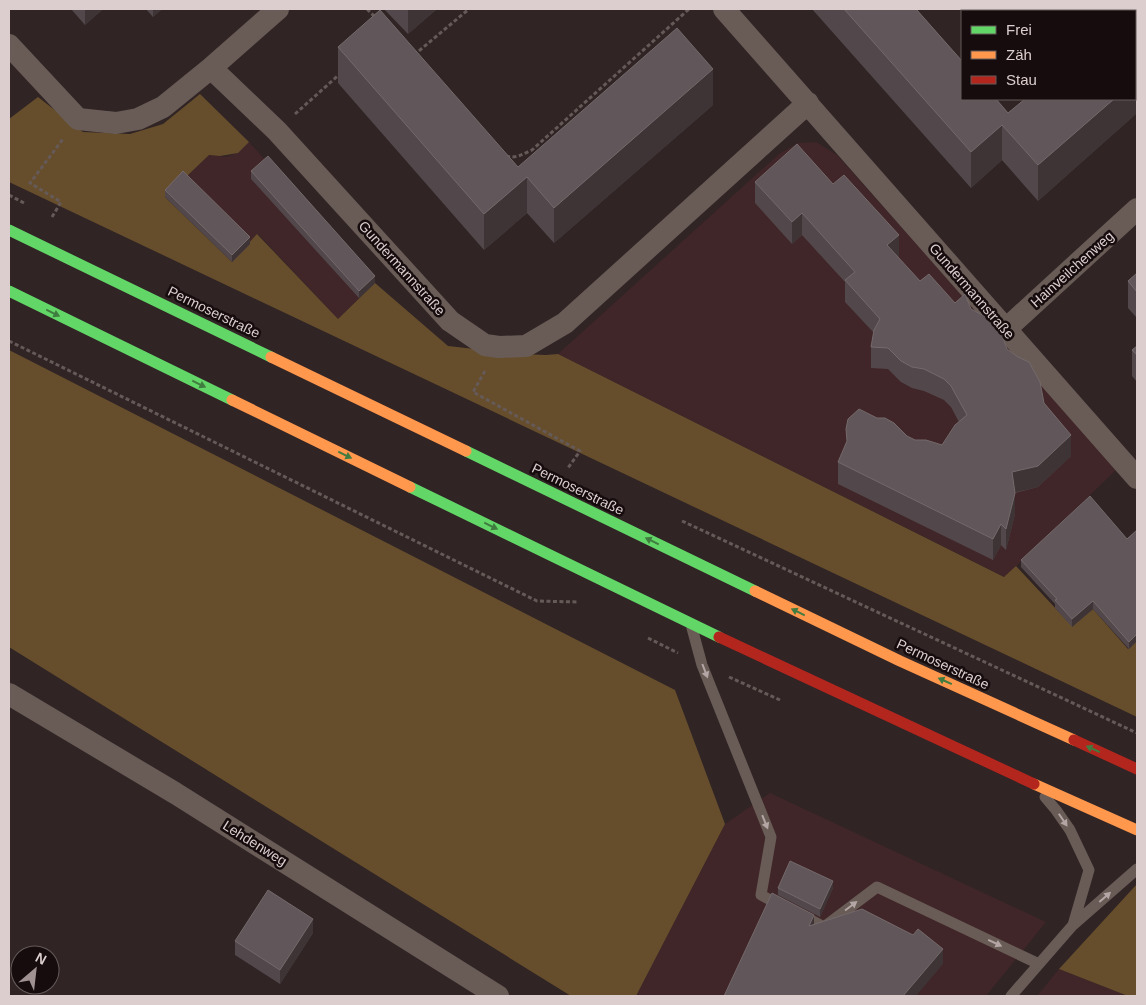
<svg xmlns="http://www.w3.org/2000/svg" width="1146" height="1005" viewBox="0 0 1146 1005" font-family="Arial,sans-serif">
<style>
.built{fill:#402628}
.forest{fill:#664e2c}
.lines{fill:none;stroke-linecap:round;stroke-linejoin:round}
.path{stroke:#665a58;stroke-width:3;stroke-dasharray:4 2.5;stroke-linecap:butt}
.lane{stroke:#695c56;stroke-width:11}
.street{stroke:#695c56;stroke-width:22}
.fast{stroke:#63d668;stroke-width:11}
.slow{stroke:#ff974d;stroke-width:11}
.jam{stroke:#b3261e;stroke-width:11}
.wall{fill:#52484b}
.shaded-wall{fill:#3e3436}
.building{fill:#615659;stroke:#74696b}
.oneway{fill:#407b3f}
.oneway2{fill:#b4a6a4}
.labels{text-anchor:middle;stroke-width:5;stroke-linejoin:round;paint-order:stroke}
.street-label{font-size:14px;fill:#dccece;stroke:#160c0d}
</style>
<rect width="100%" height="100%" fill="#302425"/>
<path class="built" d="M249 142 375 283 338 319 258 234 250 244 165 197 209 155 226 157 238 153Z
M816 142 837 155 1117 469 1005 577 558 354 779 154 798 143Z
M770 793 1046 922 986 996H636L725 824Z
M1059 969 1128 996H1037Z"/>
<path class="forest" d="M200 94 249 142 238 153 220 156 209 155 165 197 232 262 257 234 338 319 375 283 448 346 518 354 546 355 558 354 1004 577 1016 566 1072 626 1093 609 1128 649 1137 641V717L9 182V119L38 97 83 132 130 134 163 124Z
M9 350 675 690 725 824 636 996H571L9 647Z
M1137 884V996H1128L1059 969Z"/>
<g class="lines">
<path class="path" d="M367 9 375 17
M1050 9 1053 11
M414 55 469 9
M295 114 341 73
M506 156C516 159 523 154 532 150L689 9
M9 195 24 203
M52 217 61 202 30 183 63 139
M9 341 537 601 578 602
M485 371 473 392 580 451 568 468
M682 521 1137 733
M648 638 678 653
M729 677 780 700"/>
<path class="lane" d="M692 628 702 665 771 837 761 895 782 906
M1045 797 1056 810 1070 830 1089 870 1073 925
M801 915 824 927 877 887 1039 964
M1011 996 1073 925 1137 869"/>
<path class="street" d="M724 9 1137 478
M9 45 78 119 116 123 138 119 163 107 211 68 278 9
M211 68 277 131 450 321 485 345 499 347 526 346 565 323 808 103
M1006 329 1137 209
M9 694 175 793 498 996"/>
<path class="fast" d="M9 230 271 357
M9 291 232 400
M466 451 755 591
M410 487 719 637"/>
<path class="slow" d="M271 357 466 451
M232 400 410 487
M755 591 900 661 1074 740
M1034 784 1137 830"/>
<path class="jam" d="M719 637 1034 784
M1074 740 1137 769"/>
</g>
<path class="wall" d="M71 9H103L85 25Z
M146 9H162L153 17Z
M384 9H437L408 34Z
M812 9H916L1008 113 1137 9V113L1038 201 1002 160 971 188Z
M338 47 518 167 713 105 554 243 527 213 484 250 338 83Z
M251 171 375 283 359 298 251 179Z
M755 182 899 256 898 257 920 281 955 303 971 309 1007 349 1044 403 1071 456 1038 487 1015 493V514L1006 550 1001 545 993 560 838 484V462L907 436 915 440 942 445 959 422 951 407 944 400 924 391 912 388 901 382 888 369 871 368V347L874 333 845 302V282L802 235 792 244 755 203Z
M165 190 250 244 232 262 165 197Z
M1137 273V318L1128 308V281Z
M1137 346V382L1132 376V350Z
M1137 530V641L1129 649 1093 609 1072 627 1055 608V604L1021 567V560L1127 539Z
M778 888H833L820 917 778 895Z
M313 933 280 984 235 955V941Z"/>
<path class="shaded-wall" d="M85 9H103L85 25Z
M153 9H162L153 17Z
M408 9H437L408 34Z
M713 69V105L554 243V208Z
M1137 78V113L1038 201V165L1114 99H1135V80Z
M1002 125V160L971 188V152Z
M527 177V213L484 250V214Z
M802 213V235L792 244V222Z
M899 235V256L887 266V245Z
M250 237V244L232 262V255Z
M375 276V283L359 298V291Z
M1071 435V456L1038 487 1012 493V472Z
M1015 493V514L1006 550V529Z
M1001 524V545L993 560V539Z
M1093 601V609L1072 627V619Z
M1137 634V641L1129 649V642Z
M833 881V888L820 917V909Z
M814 915V930L809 926Z
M313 919V933L280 984V970Z
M943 949V964L916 996H903Z"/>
<path class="building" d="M844 9H916L962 61V99H996L1008 113 1025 99H1114L1038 165 1002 125 971 152Z
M1127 9H1137V78L1135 80V11H1124Z
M380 10 518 167 677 28 713 69 554 208 527 177 484 214 338 47Z
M797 144 833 184 844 175 899 235 887 245 920 281 929 274 955 303 965 294 971 309 992 320 1000 330 1007 349 1018 357 1029 362 1040 382 1044 403 1071 435 1038 466 1012 472 1015 493 1006 529 1001 524 993 539 838 462 847 441 846 429 848 419 859 409 877 418H885L894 423 907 436 915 440H926L942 445 955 425 967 415 951 386 944 379 924 369 912 367 901 361 888 348 871 347 874 330 880 319 845 280 855 272 802 213 792 222 755 182Z
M268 156 375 276 359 291 251 171Z
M183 171 250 237 232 255 165 190Z
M1137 273V292L1128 281Z
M1137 346V355L1132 350Z
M1090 496 1127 539 1137 530V634L1129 642 1093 601 1072 619 1055 600 1057 599 1021 560Z
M790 861 833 881 820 909 778 888Z
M268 890 313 919 280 970 235 941Z
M772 893 814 915 809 926 862 909 913 935 918 929 943 949 903 996H724Z"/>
<defs><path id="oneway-solid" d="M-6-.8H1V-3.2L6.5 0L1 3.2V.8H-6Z" transform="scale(1.25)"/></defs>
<g class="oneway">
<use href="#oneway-solid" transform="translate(53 313) rotate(26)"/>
<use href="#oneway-solid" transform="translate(199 384) rotate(26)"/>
<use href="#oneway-solid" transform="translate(345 455) rotate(26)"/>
<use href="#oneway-solid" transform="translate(491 526) rotate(26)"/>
<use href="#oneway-solid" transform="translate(652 541) rotate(-154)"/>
<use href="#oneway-solid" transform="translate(798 612) rotate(-154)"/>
<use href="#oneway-solid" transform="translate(945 681) rotate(-156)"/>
<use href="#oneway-solid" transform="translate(1093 749) rotate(-156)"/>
</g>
<g class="oneway2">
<use href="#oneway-solid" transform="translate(705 671) rotate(69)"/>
<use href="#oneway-solid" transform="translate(1063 820) rotate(56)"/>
<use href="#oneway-solid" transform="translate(765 822) rotate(68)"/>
<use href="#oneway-solid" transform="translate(1105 897) rotate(-41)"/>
<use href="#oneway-solid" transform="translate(851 906) rotate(-37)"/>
<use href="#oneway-solid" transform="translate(995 943) rotate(25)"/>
</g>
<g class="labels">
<g class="street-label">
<text transform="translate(402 268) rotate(48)" y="5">Gundermannstraße</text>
<text transform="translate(1072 269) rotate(-42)" y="5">Hainveilchenweg</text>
<text transform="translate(972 291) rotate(49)" y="5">Gundermannstraße</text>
<text transform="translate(214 312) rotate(26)" y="5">Permoserstraße</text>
<text transform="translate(578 489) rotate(26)" y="5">Permoserstraße</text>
<text transform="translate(943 664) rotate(25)" y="5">Permoserstraße</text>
<text transform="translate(255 843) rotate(32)" y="5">Lehdenweg</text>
</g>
</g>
<rect width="1146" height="1005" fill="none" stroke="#dccece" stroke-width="20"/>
<rect x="961" y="10" width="175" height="90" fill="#160c0d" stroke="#655a5a"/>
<rect x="971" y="26" width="25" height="8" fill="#63d668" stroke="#655a5a"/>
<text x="1006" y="35" font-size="15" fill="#dccece">Frei</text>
<rect x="971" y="51" width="25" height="8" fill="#ff974d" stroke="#655a5a"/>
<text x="1006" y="60" font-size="15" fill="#dccece">Zäh</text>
<rect x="971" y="76" width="25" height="8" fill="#b3261e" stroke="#655a5a"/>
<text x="1006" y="85" font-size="15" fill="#dccece">Stau</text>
<g transform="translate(35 970) rotate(28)"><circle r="24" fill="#160c0d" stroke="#655a5a"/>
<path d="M0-4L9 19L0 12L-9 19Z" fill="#a09293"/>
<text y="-8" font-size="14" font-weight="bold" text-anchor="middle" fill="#dccece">N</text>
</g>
</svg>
